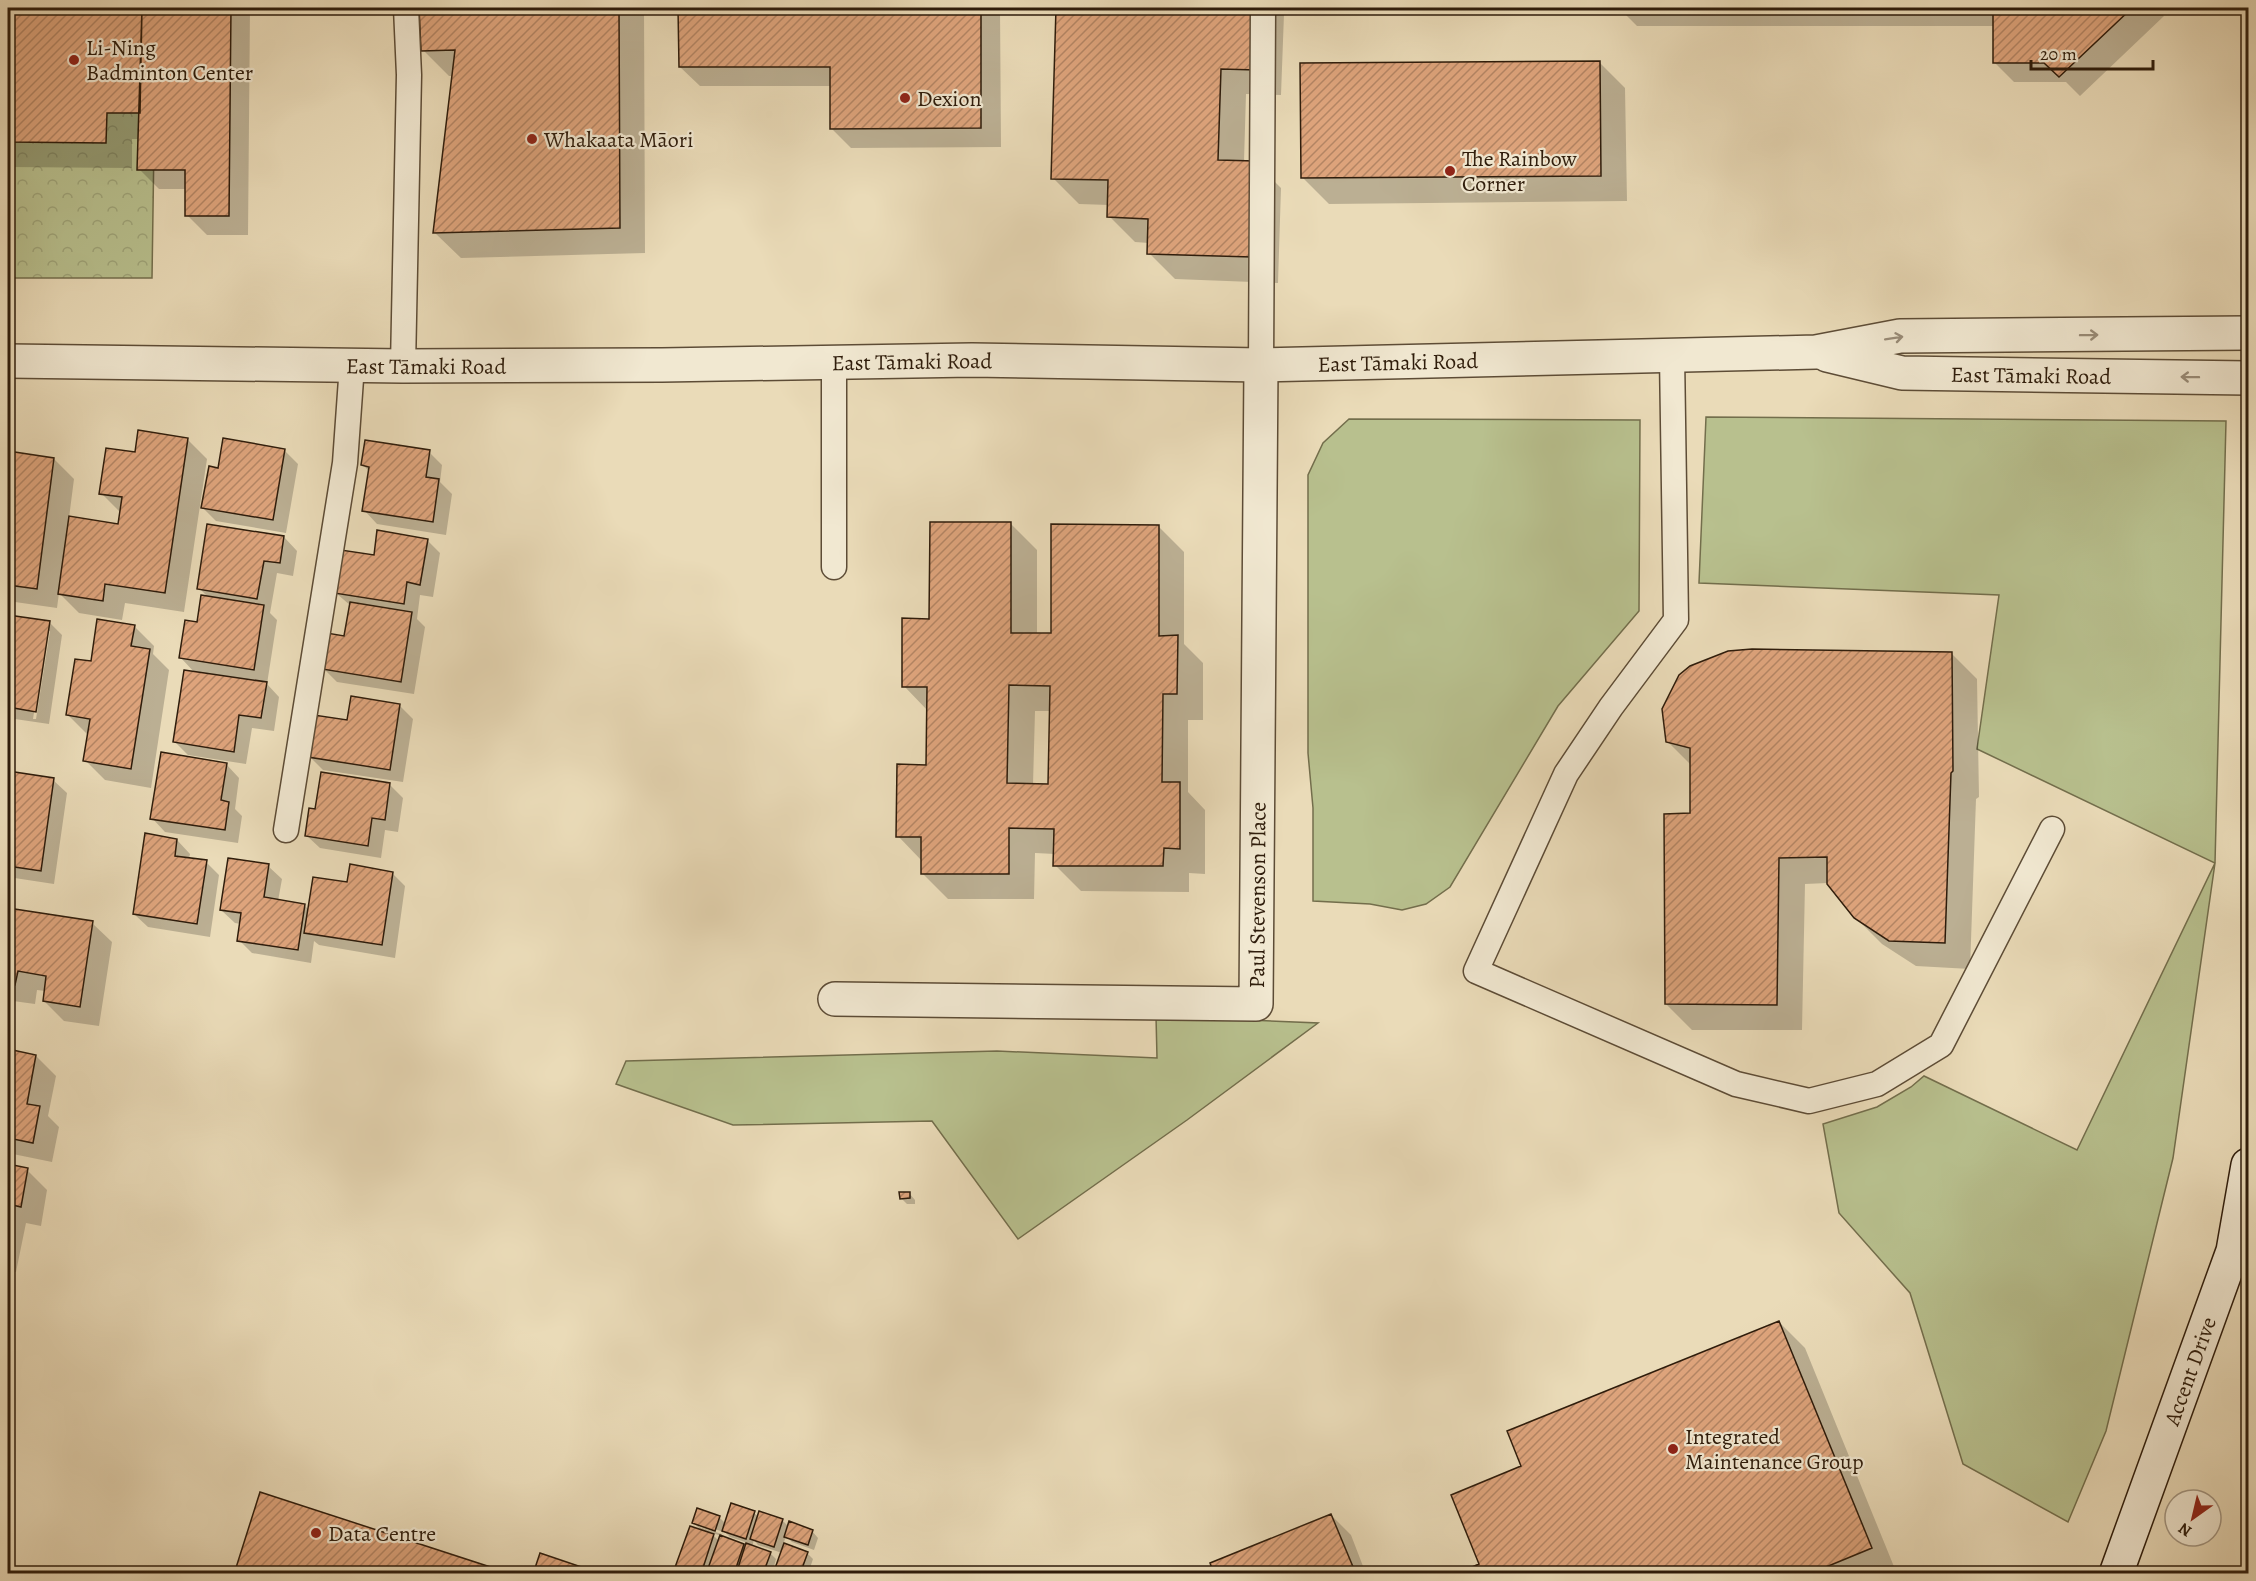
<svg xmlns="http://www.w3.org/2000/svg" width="2256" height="1581" viewBox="0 0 2256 1581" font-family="Alegreya,serif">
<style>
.green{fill:#b8c08e;stroke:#736e4c;stroke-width:1.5}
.forest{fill:url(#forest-crowns);stroke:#736e4c;stroke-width:1.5}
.shadow{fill:#0003;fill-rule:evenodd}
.building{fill:url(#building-hatch);stroke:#2e1c0b;stroke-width:1.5;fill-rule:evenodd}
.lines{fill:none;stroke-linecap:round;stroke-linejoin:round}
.service-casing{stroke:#5d4c36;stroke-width:27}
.minor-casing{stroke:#5d4c36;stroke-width:36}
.tertiary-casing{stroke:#5d4c36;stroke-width:36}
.secondary-casing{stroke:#2e1c0b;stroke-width:36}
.service{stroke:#f1e8d1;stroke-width:24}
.minor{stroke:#f1e8d1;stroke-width:33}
.tertiary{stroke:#f1e8d1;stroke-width:33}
.secondary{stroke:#f1e8d1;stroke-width:33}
.oneway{stroke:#998c78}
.poi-dot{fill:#8f2418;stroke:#f1e8d1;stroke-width:2}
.labels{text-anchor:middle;stroke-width:4.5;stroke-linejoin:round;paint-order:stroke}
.poi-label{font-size:22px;fill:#2e1c0b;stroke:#f1e8d1;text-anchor:start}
.street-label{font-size:22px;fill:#2e1c0b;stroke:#f1e8d1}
</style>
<defs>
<pattern id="forest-crowns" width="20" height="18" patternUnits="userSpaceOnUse" patternTransform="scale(1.5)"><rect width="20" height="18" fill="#b8c08e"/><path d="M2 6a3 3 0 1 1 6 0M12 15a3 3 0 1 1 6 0" fill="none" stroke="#9ea479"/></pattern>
<pattern id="building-hatch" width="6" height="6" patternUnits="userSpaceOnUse" patternTransform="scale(1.5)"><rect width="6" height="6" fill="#dea47c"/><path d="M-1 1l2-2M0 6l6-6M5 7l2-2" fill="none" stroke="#b48564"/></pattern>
</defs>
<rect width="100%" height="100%" fill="#eadbb8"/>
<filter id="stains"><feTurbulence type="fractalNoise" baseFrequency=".00333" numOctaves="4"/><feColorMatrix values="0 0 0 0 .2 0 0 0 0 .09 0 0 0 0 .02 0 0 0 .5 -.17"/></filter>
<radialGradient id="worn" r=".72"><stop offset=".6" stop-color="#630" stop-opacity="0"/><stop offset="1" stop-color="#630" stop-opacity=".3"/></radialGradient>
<path class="green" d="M1706 417 2226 421 2215 863 2173 1158 2106 1431 2068 1522 1963 1464 1910 1293 1839 1213 1823 1124 1877 1107 1911 1087 1924 1076 2077 1150 2215 863 1977 749 1999 595 1699 583Z
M1349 419 1640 420 1639 611 1558 706 1450 887 1426 904 1402 910 1370 904 1313 901V808L1308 753V475L1323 443Z
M1156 1016 1318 1023 1187 1120 1018 1239 932 1121 733 1125 616 1084 626 1061 997 1051 1157 1058Z"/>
<path class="forest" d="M8 8H156L152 278H8Z"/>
<path class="shadow" d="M8 8H250L248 235H207L187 215V189H159L139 169 140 139H132V168L8 167Z
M421 8H644L645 253 461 258 435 233 453 76H449L423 50Z
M680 8H1000L1001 147 851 148 831 128V86H700L680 67Z
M1057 8H1277L1284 14 1281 95 1246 94 1244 162H1255L1281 188 1278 283 1175 279 1149 253V243L1135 242 1109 216V205L1079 204 1053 178Z
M1619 8H2156L2164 16 2080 96 2066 82H2014L1994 62V26H1637Z
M1599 62 1625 88 1627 201 1329 204 1303 178Z
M187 439 207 459 184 612 125 603 122 620 79 613 59 593 57 608 8 601 9 453 54 459 74 479 69 518 119 526 121 513 101 493Z
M284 450 298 464 286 533 216 521 203 508 219 469Z
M429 452 442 465 440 482 452 494 446 535 377 524 364 510 370 472 363 465Z
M1011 524 1037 550V635H1052L1158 526 1184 552V644L1203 663V720H1188V792L1205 810V874L1189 873V892L1081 891 1055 865V854L1035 853 1034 899H948L922 873V861L898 836 928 766V711L904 686 931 620ZM1035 711H1051L1050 785H1033Z
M284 537 297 551 293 576 277 573 270 613 277 620 267 684 279 697 274 731 252 728 246 764 188 755 175 742 195 673 181 658 198 624 208 597 199 588Z
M427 540 440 553 433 597 420 595 417 619 425 627 414 694 337 682 324 669 346 637 351 606 336 593 375 557Z
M8 616 49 622 62 635 49 724 8 718ZM47 631H50L36 719H33Z
M134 626 154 646 153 654 169 670 151 788 105 780 85 760 88 735 68 715Z
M1728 653H1951L1977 679 1979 797 1976 799 1970 969 1916 966 1882 944 1855 917 1828 883 1805 884 1802 1030H1692L1666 1004 1692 815 1691 765 1667 741 1681 676 1703 661Z
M400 706 413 719 403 782 323 770 309 756 349 722Z
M226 764 239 778 235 809 242 816 238 843 165 832 152 818Z
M8 773 53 780 67 793 54 884 8 877Z
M389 784 403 798 398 832 385 830 381 858 320 848 306 835 317 811Z
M177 840 190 854 189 859 206 862 219 875 210 937 148 927 134 914Z
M268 866 282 879 278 901 304 905 309 910 348 884 392 873 405 886 395 958 319 945 314 941 311 963 252 953 239 940 241 924 235 923 221 910Z
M8 910 92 923 112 942 99 1026 64 1021 44 1001 45 991 37 990 35 1004 13 1001 12 1008 8 1007Z
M8 1051 36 1056 56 1076 48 1116 59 1127 52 1162 8 1153Z
M8 1166 27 1170 47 1190 41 1226 26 1223 16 1272 8 1270Z
M909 1193 915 1200V1204H907L901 1198Z
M8 1320 14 1327 8 1363Z
M1779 1322 1805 1348 1897 1574H1460L1481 1565Z
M754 1513 759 1517 782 1520 789 1527 812 1531 818 1538 814 1550 792 1542 786 1536 783 1545 807 1553 813 1559 808 1574H774L782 1553 758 1545 754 1540 752 1547 770 1553 776 1559 772 1574H680L676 1570 703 1532 693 1522 719 1517 726 1524ZM699 1523 723 1532 722 1534 699 1527ZM723 1530 730 1537 748 1543 746 1548 721 1537ZM710 1532 721 1536 719 1541Z
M1331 1515 1351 1535 1366 1574H1216Z"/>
<path class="building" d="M8 8H142L140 113H107L106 143 8 142Z
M142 8H231L229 216H185V170H137Z
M419 8H619L620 228 433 233 455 50 421 51Z
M678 8H981V128L830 129V67H679Z
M1056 8H1258L1256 70 1221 69 1218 160 1255 161 1252 257 1147 254 1148 219 1107 217 1108 180 1051 179Z
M1993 8H2132L2059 77 2044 63H1993Z
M1600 61 1601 176 1301 178 1300 63Z
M138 430 188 438 165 593 105 584 103 601 58 594 69 516 118 524 122 497 99 494 106 448 135 452Z
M223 438 285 449 273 520 201 508 209 466 218 468Z
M365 440 430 450 426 477 439 479 433 522 362 511 369 467 361 465Z
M8 451 54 458 37 589 8 585Z
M930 522H1011V633H1051V524L1159 525V636L1178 635 1177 694H1163L1162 782H1180V849L1164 848 1163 866H1053L1054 829 1009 828V874H921V837H896L897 764 926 765 927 687H902V618L929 619ZM1009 685 1050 686 1048 784 1007 783Z
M207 524 284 536 280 563 264 561 257 599 197 589Z
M377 530 428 539 420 585 407 582 404 604 334 593 341 550 374 555Z
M201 595 264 605 254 670 179 658 185 620 197 622Z
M350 602 412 612 401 682 322 669 327 633 344 636Z
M8 615 50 621 36 712 8 707Z
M97 619 135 625 131 646 150 649 131 769 83 761 90 719 66 715 75 659 91 661Z
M1752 649 1952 652 1953 771 1951 773 1945 943 1889 941 1854 918 1827 884V857L1779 858 1777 1005 1665 1004 1664 814 1690 813V748L1666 742 1662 709 1679 675 1690 666 1728 651Z
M184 670 267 682 261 718 239 715 234 752 173 742Z
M351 696 400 704 390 770 308 757 314 715 347 720Z
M161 752 227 763 221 800 229 802 225 830 150 819Z
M8 771 54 778 41 871 8 866Z
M321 772 390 783 385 820 372 818 368 846 305 836 309 808 315 809Z
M145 833 177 839 175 856 207 860 197 924 133 914Z
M228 858 269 864 264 897 305 904 298 950 237 941 241 913 220 910Z
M350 864 393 872 382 945 304 933 313 877 347 882Z
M8 908 93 921 80 1007 43 1001 46 976 18 971 15 985 8 984Z
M8 1049 36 1055 27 1104 40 1106 33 1143 8 1138Z
M8 1164 28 1168 21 1207 8 1204Z
M899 1192H910V1198L900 1199Z
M1779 1321 1872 1548 1809 1574H1456L1479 1564 1451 1495 1521 1466 1507 1431Z
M260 1492 512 1574H234Z
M731 1503 755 1511 746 1539 722 1531Z
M697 1508 720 1516 715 1531 692 1523Z
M759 1511 783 1519 774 1547 750 1539Z
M1331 1514 1356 1574H1214L1210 1563Z
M789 1521 813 1530 808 1545 784 1537Z
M690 1526 714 1534 701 1574H684L674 1570Z
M720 1535 744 1544 734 1574H706Z
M746 1543 771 1552 763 1574H736Z
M784 1543 808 1552 800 1574H773Z
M540 1553 602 1574H533Z"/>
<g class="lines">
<defs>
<path id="service" d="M1672 355 1676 620 1611 707 1566 774 1476 971 1736 1084 1809 1101 1877 1084 1941 1045 2052 829
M834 362V567
M1261 365 1263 8
M403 366 409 75 406 8
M286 830 345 463 352 365"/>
<g id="minor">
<path id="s1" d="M835 999 1256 1004 1261 365"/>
</g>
<g id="tertiary">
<path id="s2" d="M1827 355 1902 373 2248 378"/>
<path id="s3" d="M8 361 403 366 662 365 972 360 1261 365 1816 352 1900 336 2248 333"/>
</g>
<g id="secondary">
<path id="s4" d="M2116 1574 2233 1251 2248 1165"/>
</g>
</defs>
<use href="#service" class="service-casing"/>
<use href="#minor" class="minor-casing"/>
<use href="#tertiary" class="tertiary-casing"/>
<use href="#secondary" class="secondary-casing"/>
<use href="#service" class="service"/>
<use href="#minor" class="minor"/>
<use href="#tertiary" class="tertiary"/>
<use href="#secondary" class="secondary"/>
</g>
<defs><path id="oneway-shaft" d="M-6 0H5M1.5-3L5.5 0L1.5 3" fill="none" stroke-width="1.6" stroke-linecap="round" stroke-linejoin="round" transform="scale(1.5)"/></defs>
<g class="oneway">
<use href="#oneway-shaft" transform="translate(2089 335) rotate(-1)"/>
<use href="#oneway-shaft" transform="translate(1894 338) rotate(-9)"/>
<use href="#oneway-shaft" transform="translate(2190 377) rotate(-179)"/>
</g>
<g class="poi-dot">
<circle cx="74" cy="60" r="6"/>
<circle cx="905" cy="98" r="6"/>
<circle cx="532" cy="139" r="6"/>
<circle cx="1450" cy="171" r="6"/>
<circle cx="1673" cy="1449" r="6"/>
<circle cx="316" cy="1533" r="6"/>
</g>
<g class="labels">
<g class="poi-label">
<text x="86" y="55">Li-Ning<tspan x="86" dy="25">Badminton Center</tspan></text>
<text x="917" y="106">Dexion</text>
<text x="544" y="147">Whakaata Māori</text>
<text x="1462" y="166">The Rainbow<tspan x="1462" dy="25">Corner</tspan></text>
<text x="1685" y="1444">Integrated<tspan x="1685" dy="25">Maintenance Group</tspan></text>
<text x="328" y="1541">Data Centre</text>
</g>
<g class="street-label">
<text dy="8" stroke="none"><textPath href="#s3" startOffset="904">East Tāmaki Road</textPath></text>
<text dy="8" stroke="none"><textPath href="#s3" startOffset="1390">East Tāmaki Road</textPath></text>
<text dy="8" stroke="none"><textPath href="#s3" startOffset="418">East Tāmaki Road</textPath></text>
<text dy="8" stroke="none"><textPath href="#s2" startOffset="206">East Tāmaki Road</textPath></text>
<text dy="8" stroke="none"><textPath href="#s1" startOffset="530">Paul Stevenson Place</textPath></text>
<text dy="8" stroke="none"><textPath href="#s4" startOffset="216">Accent Drive</textPath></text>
</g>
</g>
<rect width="2256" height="1581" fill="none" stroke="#eadbb8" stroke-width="30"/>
<rect x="9" y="9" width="2238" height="1563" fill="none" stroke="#2e1c0b" stroke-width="3"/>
<rect x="15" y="15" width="2226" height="1551" fill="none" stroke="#2e1c0b" stroke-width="1.5"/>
<g transform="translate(2193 1518) rotate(214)"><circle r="28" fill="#f1e8d1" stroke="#a39682" stroke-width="1.5"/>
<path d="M0-4.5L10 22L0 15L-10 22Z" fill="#8f2418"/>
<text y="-9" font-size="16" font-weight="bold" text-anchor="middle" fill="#2e1c0b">N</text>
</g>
<path d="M2031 60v9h122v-9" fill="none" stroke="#2e1c0b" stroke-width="3"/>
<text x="2040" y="60" font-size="18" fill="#2e1c0b" stroke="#f1e8d1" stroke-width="4.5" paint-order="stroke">20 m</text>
<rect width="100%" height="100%" filter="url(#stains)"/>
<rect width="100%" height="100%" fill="url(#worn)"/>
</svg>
